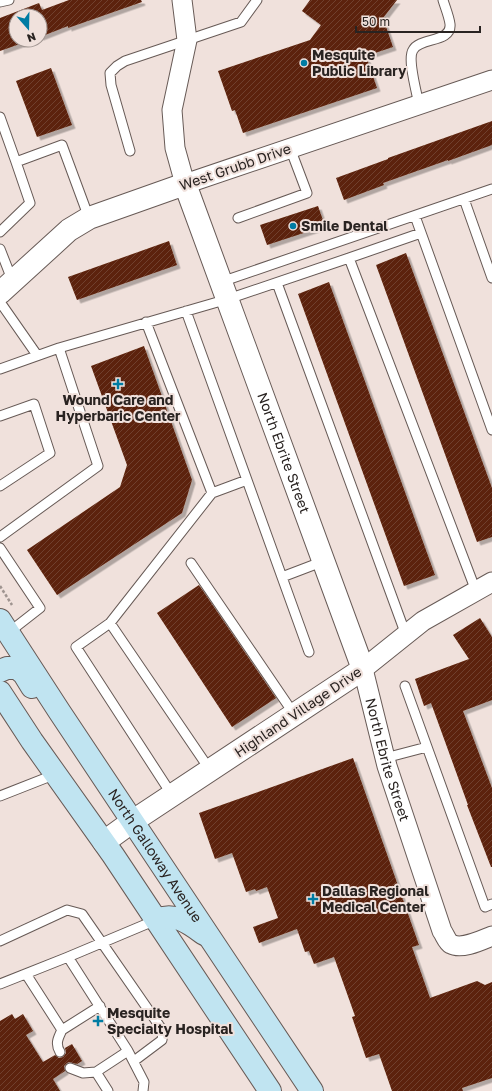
<svg xmlns="http://www.w3.org/2000/svg" width="492" height="1091" viewBox="0 0 492 1091" font-family="'Golos Text',sans-serif">
<style>
.building{fill:url(#building-hatch);filter:url(#shadow)}
.lines{fill:none;stroke-linecap:round;stroke-linejoin:round}
.service-casing{stroke:#675a56;stroke-width:11}
.minor-casing{stroke:#675a56;stroke-width:21}
.tertiary-casing{stroke:#675a56;stroke-width:24}
.secondary-casing{stroke:#675a56;stroke-width:24}
.path{stroke:#9f9490;stroke-width:2.5;stroke-dasharray:3 2;stroke-linecap:butt}
.service{stroke:#fff;stroke-width:9}
.minor{stroke:#fff;stroke-width:19}
.tertiary{stroke:#fff;stroke-width:22}
.secondary{stroke:#c0e4f1;stroke-width:22}
.poi-dot{fill:#007ca3;stroke:#f0e1dc;stroke-width:1.5}
.labels{text-anchor:middle;stroke-width:4;stroke-linejoin:round;paint-order:stroke}
.poi-label{font-size:14px;font-weight:bold;fill:#292321;stroke:#f0e1dc;text-anchor:start}
.street-label{font-size:14px;fill:#292321;stroke:#f0e1dc}
</style>
<defs>
<pattern id="building-hatch" width="6" height="6" patternUnits="userSpaceOnUse"><rect width="6" height="6" fill="#5c2109"/><path d="M-1 1l2-2M0 6l6-6M5 7l2-2" fill="none" stroke="#70402d"/></pattern>
<filter id="shadow"><feDropShadow dx="3.5" dy="3.5" stdDeviation="0" flood-color="#0004"/></filter>
</defs>
<rect width="100%" height="100%" fill="#f0e1dc"/>
<path class="building" d="M69 0H141L142 2 68 28V26L40 37V16H16V40H31L0 51V18L39 3 42 10Z
M310 0H397L383 18 393 47 366 56 377 88 243 133 235 110 232 111 218 71 310 40 321 25 302 11Z
M51 68 72 125 37 137 16 81Z
M492 121V145L448 161V160L383 183 384 185 344 200 336 178 388 159V158Z
M318 206 325 226 267 245 260 225Z
M169 241 177 265 77 300 68 277Z
M406 253 492 488V537L477 542 376 265Z
M329 282 435 575 404 586 298 294Z
M144 346 192 480 182 513 57 595 27 550 120 487 127 465 91 366Z
M199 585 276 698 232 727 157 613Z
M480 618 492 637V700L463 711 492 788V867H491L467 805H468L431 703 424 706 415 679 469 659 453 635Z
M353 758 419 945 412 947 430 998 477 981 485 985 492 982V1078L462 1088 463 1091H392L379 1054 366 1058 352 1017 355 1016 334 957 314 964 309 951 305 952 297 929 259 943 253 927 278 918 267 887 256 891 255 889 246 892 232 853 215 859 199 813Z
M12 1014 15 1019 23 1014 33 1031 26 1035 43 1062 55 1055 59 1058 63 1057 66 1053 65 1048 72 1044 82 1061 77 1064 69 1062 67 1063 64 1066 65 1071 53 1079 60 1091H0V1021Z"/>
<g class="lines">
<defs>
<path id="service" d="M0 2 9 0
M419 105C417 93 407 59 413 50 420 37 452 43 450 24 449 16 445 7 443 0
M0 117 16 162
M130 151 111 85 110 73 117 66 125 61 241 22 257 0
M464 199 492 278
M415 216 492 430
M238 218 307 193 290 148
M0 232 30 203 16 162 62 145 89 218
M421 233 349 258 476 591
M0 249 13 282
M221 282 492 189
M277 283 406 635
M0 302 37 355
M186 311 309 652
M146 322 212 493
M59 348 228 299 349 258
M0 369 59 348 98 466 0 537
M0 416 34 404 50 453 0 486
M0 548 40 608 8 633
M191 563 294 714
M282 577 324 561
M110 623 210 770
M405 686 485 907 492 904
M385 758 427 747
M172 795 76 647 110 623 212 493 247 480
M0 796 56 774
M0 941 67 910 82 914 163 1031 162 1040 134 1061
M26 974 62 1030 100 1006
M0 984 68 957
M60 1052C55 1044 58 1038 62 1030
M70 1068 83 1073 96 1072
M108 1091 96 1072 128 1051
M143 1091 144 1082 128 1051 68 957 156 920"/>
<g id="minor">
<path d="M182 0 187 40 172 110 175 148 185 184 492 80"/>
<path id="s1" d="M492 582 423 621 363 669 387 766 442 931C445 935 447 942 451 944 462 950 482 940 492 936"/>
</g>
<g id="tertiary">
<path id="s2" d="M0 293 69 230 89 218 185 184 363 669 133 821 104 842"/>
</g>
<g id="secondary">
<path id="s3" d="M0 620 59 711 312 1091"/>
<path d="M0 671 7 668H17L24 674 32 687"/>
<path d="M0 692 32 741 113 855 270 1091"/>
<path d="M156 920C175 912 189 923 204 934"/>
</g>
</defs>
<use href="#service" class="service-casing"/>
<use href="#minor" class="minor-casing"/>
<use href="#tertiary" class="tertiary-casing"/>
<use href="#secondary" class="secondary-casing"/>
<path class="path" d="M0 586 12 605"/>
<use href="#service" class="service"/>
<use href="#minor" class="minor"/>
<use href="#tertiary" class="tertiary"/>
<use href="#secondary" class="secondary"/>
</g>
<g class="poi-dot">
<circle cx="304" cy="63" r="4"/>
<circle cx="293" cy="226" r="4"/>
<path d="M116 378h4v4h4v4h-4v4h-4v-4h-4v-4h4z"/>
<path d="M311 893h4v4h4v4h-4v4h-4v-4h-4v-4h4z"/>
<path d="M96 1015h4v4h4v4h-4v4h-4v-4h-4v-4h4z"/>
</g>
<g class="labels">
<g class="poi-label">
<text x="312" y="60">Mesquite<tspan x="312" dy="16">Public Library</tspan></text>
<text x="301" y="231">Smile Dental</text>
<text x="118" y="405" text-anchor="middle">Wound Care and<tspan x="118" dy="16">Hyperbaric Center</tspan></text>
<text x="322" y="896">Dallas Regional<tspan x="322" dy="16">Medical Center</tspan></text>
<text x="107" y="1018">Mesquite<tspan x="107" dy="16">Specialty Hospital</tspan></text>
</g>
<g class="street-label">
<text transform="translate(235 167) rotate(-19)" y="5">West Grubb Drive</text>
<text dy="5" stroke="none"><textPath href="#s2" startOffset="505">North Ebrite Street</textPath></text>
<text transform="translate(298 712) rotate(-34)" y="5">Highland Village Drive</text>
<text dy="5" stroke="none"><textPath href="#s1" startOffset="250">North Ebrite Street</textPath></text>
<text dy="5" stroke="none"><textPath href="#s3" startOffset="282">North Galloway Avenue</textPath></text>
</g>
</g>
<g transform="translate(28 28) rotate(160)"><circle r="19" fill="#f0e1dc" stroke="#a09591"/>
<path d="M0-3L7 15L0 10L-7 15Z" fill="#007ca3"/>
<text y="-6" font-size="11" font-weight="bold" text-anchor="middle" fill="#292321">N</text>
</g>
<path d="M356 26v6h124v-6" fill="none" stroke="#292321" stroke-width="2"/>
<text x="362" y="26" font-size="12" fill="#292321" stroke="#f0e1dc" stroke-width="3" paint-order="stroke">50 m</text>
</svg>
